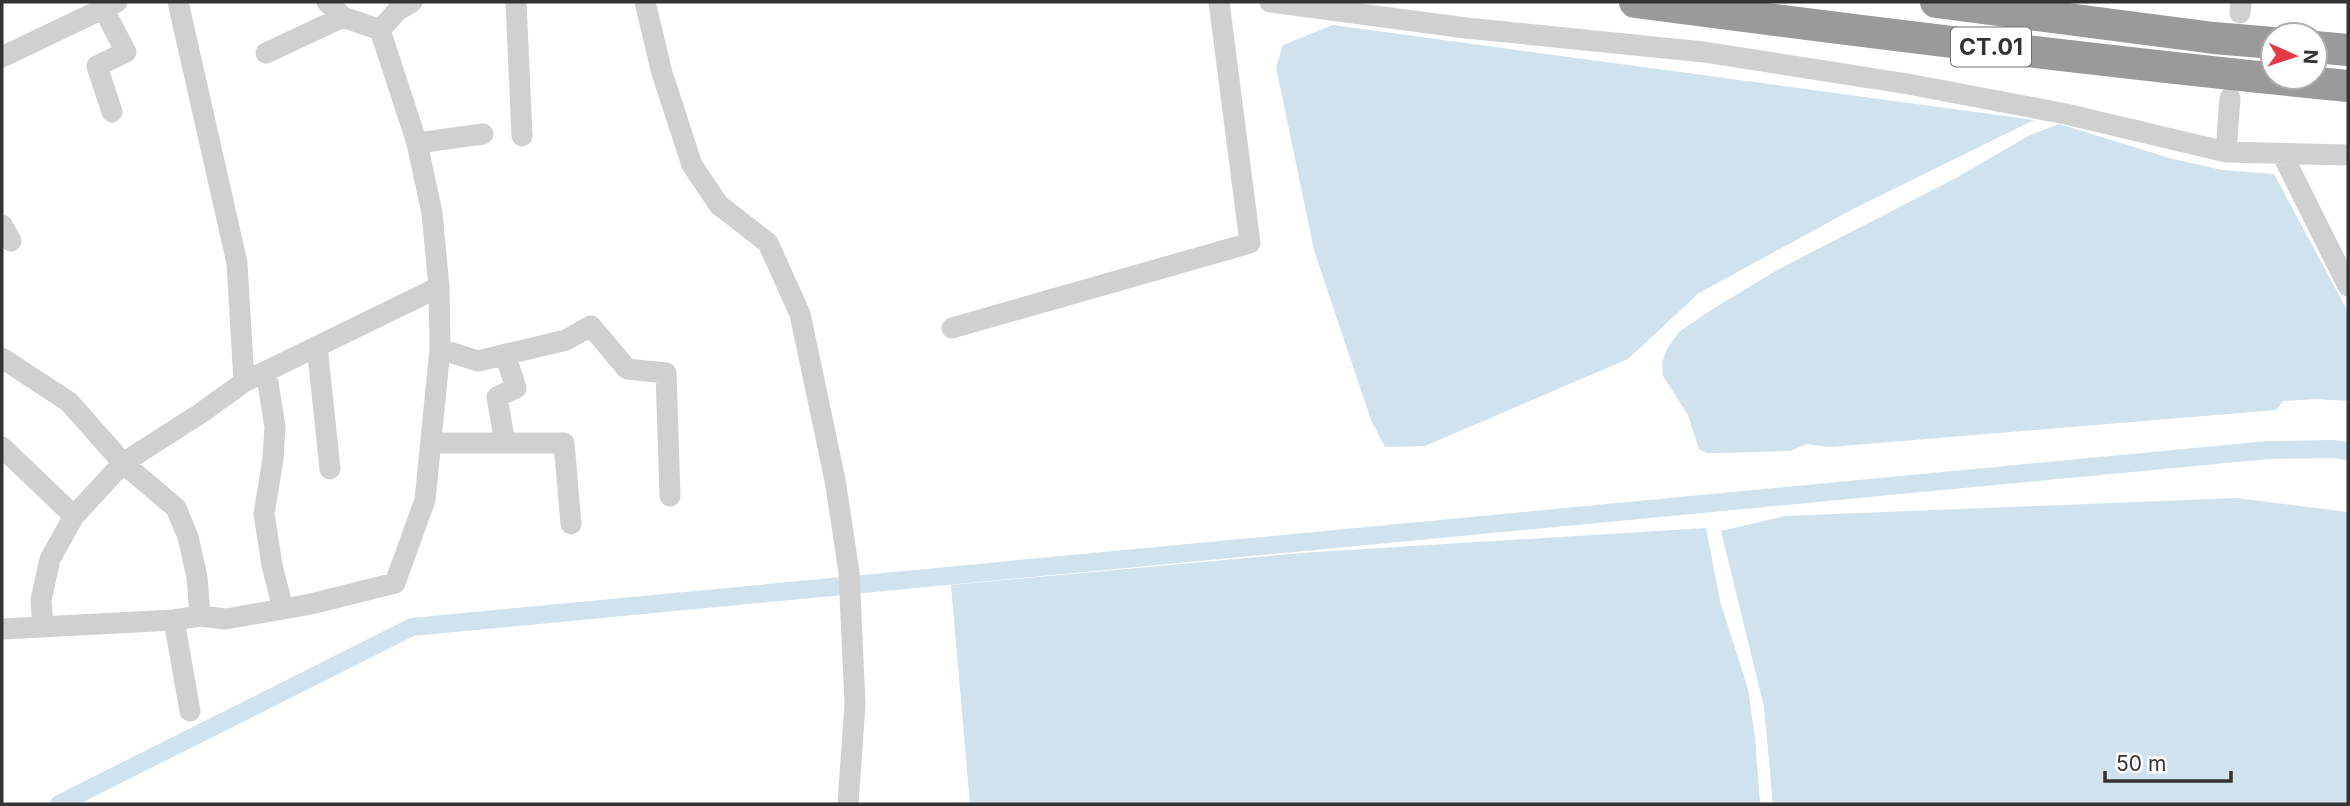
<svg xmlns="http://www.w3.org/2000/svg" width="2350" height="806" viewBox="0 0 2350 806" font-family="Inter,sans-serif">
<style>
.water{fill:#cfe2ee}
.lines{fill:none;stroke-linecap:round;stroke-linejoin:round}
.canal{stroke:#cfe2ee;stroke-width:18}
.minor{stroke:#d0d0d0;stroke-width:21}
.highway{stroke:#9a9a9a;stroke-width:32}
.labels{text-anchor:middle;stroke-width:7;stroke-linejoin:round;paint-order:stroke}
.shield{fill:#fff;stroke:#707070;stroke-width:2}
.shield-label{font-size:23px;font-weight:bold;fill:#333}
</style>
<rect width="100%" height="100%" fill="#fff"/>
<path class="water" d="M1333 25 2034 120 1853 209 1699 293 1628 359 1425 446 1385 447 1371 420 1314 250 1276 67 1283 45Z
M2059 124 2173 159 2222 170 2274 174 2348 312V401L2317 399 2283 401 2276 410 1830 447 1807 444 1790 451 1722 453H1706L1699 449 1688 415 1663 376 1662 362 1667 349 1679 332 1711 310 1777 270 1956 178 2030 135Z
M2236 498 2348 512V804H1773L1764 707 1721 531 1785 516Z
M1706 528 1720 601 1748 689 1755 738 1760 804H970L951 585 1301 553Z"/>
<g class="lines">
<path class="canal" d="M59 804 412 627 2268 450 2333 449 2348 451"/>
<path class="minor" d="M178 2 237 263 244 382
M516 2 522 136
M645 2 662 73 692 165 719 205 768 243 800 314 835 480 849 572 855 704 848 804
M1270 2 1466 28 1704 52 1908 84 2066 114 2226 152 2348 155
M103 8 126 52 97 66 112 112
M2240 13 2241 2
M380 30 397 11 412 2
M266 53 343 17
M2 57 117 2
M417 143 483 134
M2226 152 2230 98
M2282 154 2348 286
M2 225 11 241
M952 328 1250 243 1219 2
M317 346 330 469
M440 349 478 361 566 340 591 326 627 369 666 373 670 496
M2 358 69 402 123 463 176 508 188 537 197 577 200 616
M266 371 275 427 273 459 264 514 272 565 283 609
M431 443H564L571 524
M505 443 497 397 516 388 505 354
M2 447 74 516
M174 620 190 711
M43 627 41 600 50 559 74 516 123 463 201 413 244 382 439 287
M2 629 174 620 200 616 226 619 311 604 395 583 425 500 440 349 439 287 432 213 417 143 380 30 343 17 327 2"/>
<path class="highway" d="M1635 2C1872 33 2110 63 2348 86
M1936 2 2214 38 2273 43
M2315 47 2348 50"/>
</g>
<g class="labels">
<rect class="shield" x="1951" y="27.5" width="80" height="39" rx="5"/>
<g class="shield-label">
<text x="1991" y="55">CT.01</text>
</g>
</g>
<rect width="2350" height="806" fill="none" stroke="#333333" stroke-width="7"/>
<g transform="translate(2294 56) rotate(93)"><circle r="33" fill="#ffffff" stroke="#adadad" stroke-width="2"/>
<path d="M0-5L12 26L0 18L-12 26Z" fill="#e63946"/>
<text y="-10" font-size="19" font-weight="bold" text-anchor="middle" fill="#333333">N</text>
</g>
<path d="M2105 771v10h126v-10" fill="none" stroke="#333333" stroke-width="3.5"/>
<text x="2116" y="771" font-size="21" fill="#333333" stroke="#ffffff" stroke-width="5" paint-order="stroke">50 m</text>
</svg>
